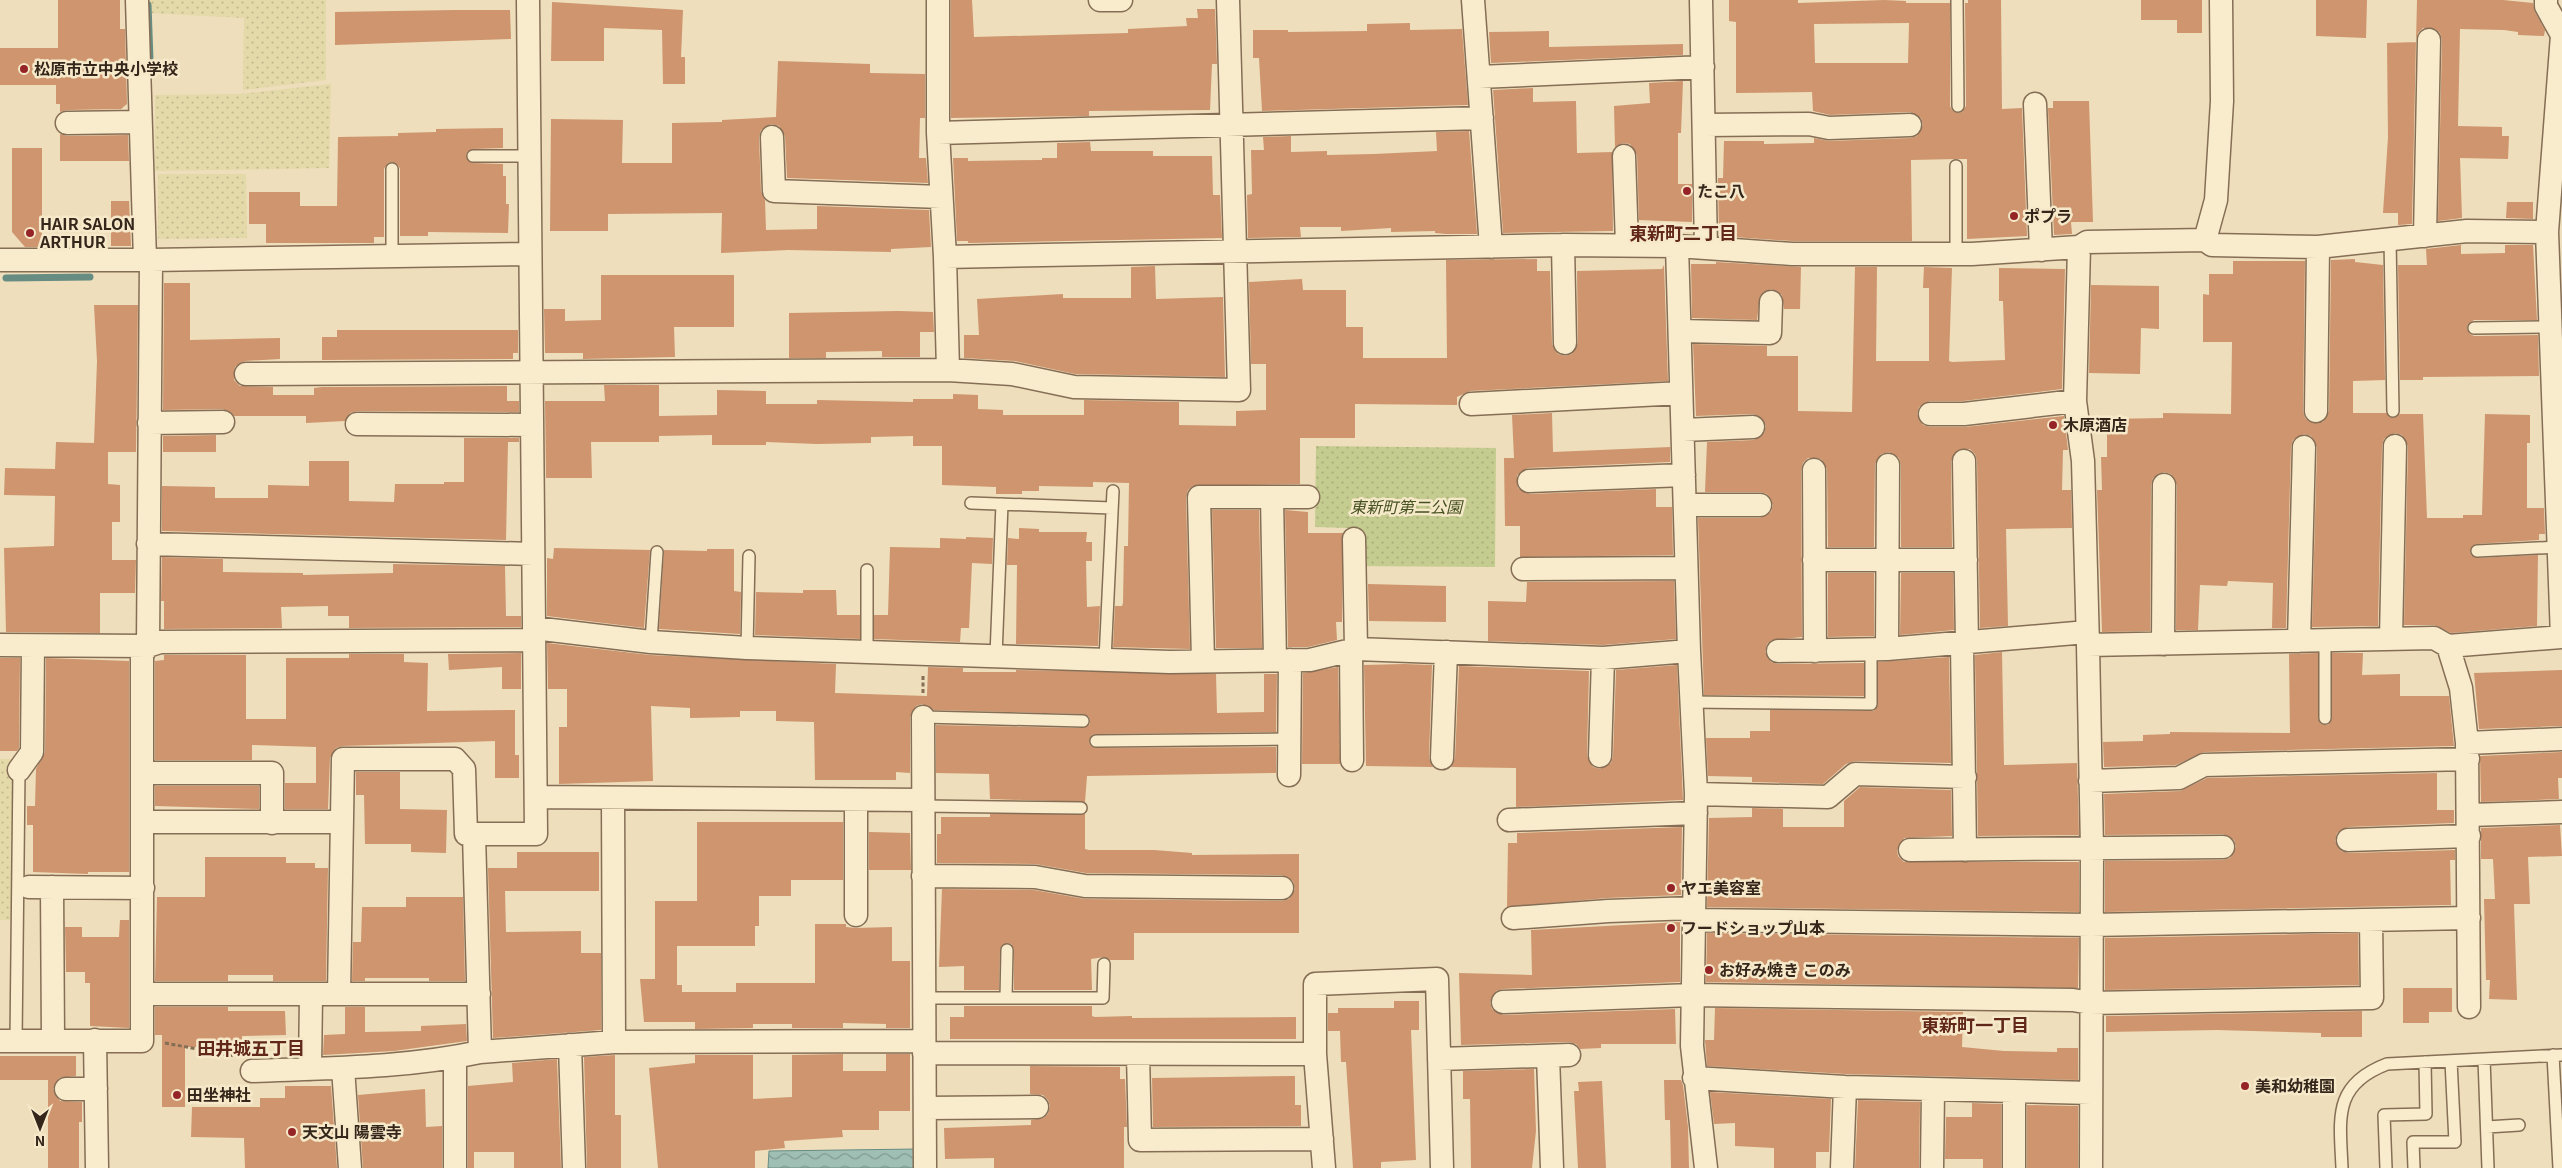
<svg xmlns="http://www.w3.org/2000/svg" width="2562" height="1168" viewBox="0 0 2562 1168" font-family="Georgia,'Noto Sans JP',serif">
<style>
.farmland{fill:url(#farmland-dots)}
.grass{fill:url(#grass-dots)}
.water{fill:url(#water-waves);stroke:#678c82}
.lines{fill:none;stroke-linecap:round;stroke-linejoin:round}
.stream{stroke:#678c82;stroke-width:7}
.building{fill:#ce956f;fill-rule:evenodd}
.lane-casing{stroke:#856e55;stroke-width:14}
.street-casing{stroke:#856e55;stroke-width:25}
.path{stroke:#856e55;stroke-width:3;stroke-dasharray:4 2.5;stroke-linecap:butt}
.lane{stroke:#f9eccd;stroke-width:11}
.street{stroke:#f9eccd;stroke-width:22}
.poi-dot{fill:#952426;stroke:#f6e9ca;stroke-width:2}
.labels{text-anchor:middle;stroke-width:5;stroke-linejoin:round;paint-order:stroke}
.poi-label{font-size:16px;font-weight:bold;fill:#34261a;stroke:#f6e9ca;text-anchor:start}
.park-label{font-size:16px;font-style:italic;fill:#455120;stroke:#f6e9ca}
.neighbourhood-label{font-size:18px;font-weight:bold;fill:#612719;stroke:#f6e9ca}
</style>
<defs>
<pattern id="farmland-dots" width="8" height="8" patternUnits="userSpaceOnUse" patternTransform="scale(1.25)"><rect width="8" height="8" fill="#e4d9a8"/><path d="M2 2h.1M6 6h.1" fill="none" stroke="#c4ba90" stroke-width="1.8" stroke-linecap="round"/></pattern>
<pattern id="grass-dots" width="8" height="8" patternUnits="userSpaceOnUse" patternTransform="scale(1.25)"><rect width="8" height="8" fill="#c5cc8f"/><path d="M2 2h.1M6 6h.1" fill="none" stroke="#aaaf7b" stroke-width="1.8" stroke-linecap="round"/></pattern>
<pattern id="water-waves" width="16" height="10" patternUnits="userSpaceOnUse" patternTransform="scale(1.25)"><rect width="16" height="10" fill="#9fbfb5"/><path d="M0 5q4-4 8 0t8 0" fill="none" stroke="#829b92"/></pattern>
</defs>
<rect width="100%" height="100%" fill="#eedebb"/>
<path class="farmland" d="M149 0H326V80L243 90 244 18 150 13Z
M331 84 329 168 155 171V95L240 94Z
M158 174H246L247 238 158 239Z
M0 759H20L13 769 11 920H0Z"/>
<path class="grass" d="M1316 446 1496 448 1495 567 1348 566V528L1315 527Z"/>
<path class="water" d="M917 1149V1168H768L769 1151Z"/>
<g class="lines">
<path class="stream" d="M148 5 150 60
M6 278 90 277"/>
</g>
<path class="building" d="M58 0H120V29H125L127 104 121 109 67 110 60 112V104H56V85H0V48H58Z
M951 0H972L974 37 1128 33V29L1187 26 1186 18H1198L1197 9H1215L1217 64H1212L1210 110 1089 111V116L951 118Z
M1729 0H1798V3L1884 0 1906 1V3H1950V106L1952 110 1958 113 1962 112 1966 106 1965 3H1968V0H2001L2002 109 2022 108 2027 236 1967 239V159H1956L1911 160 1912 241H1792L1719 236 1718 178H1723L1724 141H1764V144L1814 143V138L1829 141 1910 138 1917 136 1923 125 1921 118 1910 112 1830 115 1813 111 1812 92 1736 93V22L1729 21ZM1909 23 1908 63H1815L1814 24Z
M2141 0H2202V33H2177V20H2141Z
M2316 0H2367L2366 38 2316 36Z
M2417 0H2503L2533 3 2535 12 2545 30 2544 36 2518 35V32L2504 30 2460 29 2458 126 2502 127V136H2509L2508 159 2460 158 2462 218 2438 221 2442 40 2440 33 2435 29 2423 28 2418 33 2416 40 2412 224 2398 225V213H2383L2388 137 2387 43 2416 42Z
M552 2 683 10 681 57H685V84H663L662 30 604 28V61H551Z
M455 10H510L511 39 335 45V12Z
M1410 23V30L1462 29 1468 105 1262 111 1259 58H1253V30H1288V32L1367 31V24Z
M1549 31V47L1683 44V55L1491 63 1489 32Z
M778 61 870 64V73L925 74V118H920L919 158H926L928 183 787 178 785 136 779 126 771 124 761 130 759 137 761 191 765 200 766 230 817 229V206L929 210 931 247 891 249V252L788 250 721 253 722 213 608 214V231H550L551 119 623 120 622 163H672V123L722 122V120L776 117Z
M1683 81 1681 133H1678V184H1692V222L1639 220 1637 155 1630 144 1623 143 1615 147 1614 106 1650 103 1649 83Z
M1533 88V102L1576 101 1577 153 1612 152 1613 231 1503 233 1493 90Z
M2053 101H2089L2093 222H2071L2072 234 2054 235 2048 108H2053Z
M503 128V148L473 149 467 152 466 156 473 163 503 164V176H506V204H509L508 233 428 232V236H400V169L398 165 392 162 388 163 384 169V237H374V243H266V224H249V192H300V206H337L338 137 398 136V133L436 132V129Z
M1469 131 1477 234H1446L1435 233V231L1391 232V228L1341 231V227H1300L1301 237 1248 238 1247 195 1252 194 1251 150H1264L1263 137 1291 136V152L1327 151V155L1374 154 1437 151 1436 132Z
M60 134 67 136 128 135 129 161H60Z
M1090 142 1091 151H1153V156H1212L1213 195H1220L1222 238 968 243V241H957L953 158H968V161L1042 160V158H1057V143Z
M12 148H42V247H25L12 232Z
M111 201H129L131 246H111Z
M2507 202H2533V219L2506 218Z
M2461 245V254L2505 253V245H2533L2537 320H2474L2468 324 2467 329 2470 334 2474 336 2538 335 2539 376 2423 377V380H2400L2398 265H2427L2426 249Z
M1537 259V271H1550L1552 344 1558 354 1565 356 1572 354 1578 343 1577 271 1662 269 1664 265 1668 381 1470 391 1457 397V405L1355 404V438H1300V484L1193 486 1188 490 1186 497 1190 649 1113 647 1115 606H1122L1123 603 1124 546H1128L1129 483 1093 482V487L1039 486V491H1022V494H996V487L942 485V446H913V436L871 437V443L817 444 766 442V445H712V435L659 436V442H591L592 478H546L545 401H605L604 385H659V416L717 415V390L766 391V404H817V400L913 402V399H953V394L978 395V409L1003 410V415H1084V400L1179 402V425L1236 426V411L1266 410V364H1251L1249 282 1302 279 1303 290H1346V327H1363V358H1447L1446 260Z
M2355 259V262L2383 265 2385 380 2353 381V413H2386L2393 418 2400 414H2423L2427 518H2463V515H2482L2485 414 2530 415V443H2527V508H2544L2545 534H2539V540L2476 544 2470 551 2471 555 2477 558 2538 555 2537 626 2451 633 2434 625H2404L2408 446 2402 435 2395 433 2384 439 2382 446 2378 626 2312 627 2317 447 2311 436 2304 434 2293 440 2291 447 2286 628H2272L2273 583 2228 581 2227 586 2200 585 2198 630H2176L2177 485 2171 474 2164 472 2153 478 2151 485 2150 631 2102 632 2097 490H2102L2101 457H2107V419L2163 418V413L2231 414 2232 342H2203V294L2209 295V274H2233V261H2305L2303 411 2305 418 2310 422H2323L2329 411 2331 260Z
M1716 262 1801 267 1800 309H1784L1782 295 1771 289 1760 296 1757 320 1692 318 1691 264H1716Z
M1155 266 1156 299 1223 297 1225 377 1075 374 1015 361 964 358V335H979L977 299 1063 294V298H1131V267Z
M1855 267H1877L1876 361H1929V288H1923L1924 267 1952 268 1949 361 1952 362 2005 360 2003 301H1999V268L2065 269 2062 389 1963 401H1930L1919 407 1917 414 1923 425 1930 427H1965L2064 416 2068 450H2063L2062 490H2071L2072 528 2006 529 2008 626 1980 628 1977 461 1975 454 1970 449 1958 450 1951 461 1952 547H1901V465L1899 458 1889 452 1881 454 1875 464 1874 547H1828L1827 469 1821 459 1808 458 1803 463 1801 470 1802 637 1772 640 1767 644 1765 652 1771 662 1778 664 1864 663V696L1704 695 1698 518H1760L1771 512 1773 505 1767 494 1760 492H1705L1707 442 1754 440 1764 433 1766 426 1759 416 1753 414 1696 416 1693 344 1767 346V356H1798V411L1852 412Z
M601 275H734V327H674L675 357 583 359V353H545L544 309H565V321L601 320Z
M164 283H190V340L280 338V359L245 361 235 367 234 380 240 386 273 387V395H314V388L322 387 507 386V401H519V412L357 411 350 413 345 421 306 423V416H234L223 409 163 410Z
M2091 285 2159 286V329L2141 328 2140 374 2089 373Z
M94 305H138L136 452H108V484L120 485V522H112V560H136L135 593H100V633L6 632 4 548 54 546 55 496 4 495 5 468 55 469 56 442 94 443 97 361Z
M899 311 933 312 934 332H920V357H882V351L826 352V358H789V313Z
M337 330H518V353H513V359L322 360V337H337Z
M1552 413 1553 452 1670 447V462L1528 468 1517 475 1518 488 1530 494 1656 489V507H1672L1673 555 1520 557V526H1505L1504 458H1514L1512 415Z
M216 435V452H163V436Z
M464 438H519V442H508L506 540 162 531V486L215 487V498H268V485L309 486V461H349V501L394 502 395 484H444V482H464Z
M1212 510H1259L1262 648H1216Z
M1285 510 1308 512V533H1343L1342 622H1336L1337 640 1308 647H1288Z
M1019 528 1039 529V532H1087L1086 542H1092V561H1086L1087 607 1100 606 1098 646 1016 644 1017 565H1007L1008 538 1019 539Z
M966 537 993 538 992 564 972 563 969 628H961L960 642 874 639V615H888L890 547 940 548V538L966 539Z
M554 548 650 550 644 628 547 616V558L553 559Z
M707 549H734V591L741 592 740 634 659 629 664 550 707 551Z
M162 557 223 559V572L303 573V575L393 573V564L505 566 506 616H521V627L349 628V616H328V606L281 607 282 628 164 629V601H161Z
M1828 573H1874V636L1828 637Z
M1901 573H1953L1954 630 1900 635Z
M1674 581 1676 639 1603 645 1488 641V601L1526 602 1527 582Z
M1368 584 1446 586V622L1369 621Z
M803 590H836L837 615H860V639L755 635 756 592 803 593Z
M547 643 650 655 836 664 835 693 927 696 928 667 963 668V672H1016V670L1216 674 1217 713 1264 712V674H1277L1276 732 1096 734 1092 735 1089 741 1090 745 1096 748 1276 747V773L1087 776 1085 802 990 799 989 774 936 773V725L1083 728 1090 724 1089 717 1083 714 934 710 922 704 916 706 910 717V773L896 772V780H815L814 722 776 721V711H740V717L690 718V708L651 706 653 781 559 784V727H567V689H548Z
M2002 652 2004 765 2077 763 2079 835 1978 836 1975 655Z
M521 653V689H502V667L449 670 448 654Z
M2318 653V718L2321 724 2328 725 2332 718V653H2363L2362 675 2400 674V696H2449L2454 746 2204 752 2176 765 2104 767 2103 742 2143 741V735L2170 734V732L2290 733 2289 654Z
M349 654H404V662L428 663 427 711 515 710V755H519V778H495V741L343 746 336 748 330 758 328 809H285V783H316V747L252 745V760H155V661L164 660V655H246V719H286V658H349Z
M1949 657 1951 763 1855 761 1846 764 1823 784 1752 782V777L1708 776 1706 738H1750V731H1770V710L1874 711 1878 704V662Z
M0 658H20L19 748 17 751H0Z
M46 658 129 661V872H88V874L33 872V825H27V806H35L36 769 45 752Z
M1404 664 1432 665 1429 758 1433 767 1366 766 1364 665Z
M1677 665 1683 800 1516 807V768L1451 767 1455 758 1459 666 1589 671 1587 756 1593 767 1600 769 1611 763 1613 756 1616 670Z
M1338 667 1340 764H1302L1303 673Z
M2562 670V726L2479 729 2474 673Z
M2562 752V778H2558L2559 799 2481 802 2480 756Z
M356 772H400V809L447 810 446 853 411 852V844H365L364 795H356Z
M2437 773V810H2454V823L2348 827 2337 833 2335 841 2341 851 2348 853 2455 850V860H2450L2451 905 2105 912V861L2223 860 2230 858 2236 847 2234 840 2223 834 2105 835 2104 794 2180 791 2207 778Z
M155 786H259V809L155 806Z
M1860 787 1951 790 1952 836 1904 838 1897 850 1898 856 1904 862H2079V912L1707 907 1709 818 1752 817V808L1783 809V827H1844V801Z
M990 814H1085V849L1089 850H1154L1192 853V855L1299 854V933H1134V960H1110L1104 957 1091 959 1092 990H1014V950L1011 944 1007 943 1000 949 999 990H964V966L939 967 942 889 1034 890 1085 899 1282 901 1289 899 1295 889 1293 881 1282 875 1086 873 1035 864 937 863V834H941V817H990Z
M697 822H843V880H791V896H759V926H755V946H677V985H682V992H736V983H815V924H846V927L856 928 892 927V961H910V1028H886V1024L843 1023V1028H792V1024H753V1028L695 1029V1022H644L640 979H655V901H697Z
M2560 825 2562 856 2528 857 2530 904H2514L2517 1000 2489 999 2490 980H2486L2484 899H2495L2493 859H2481V828Z
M1682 827 1681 895 1607 898 1507 907 1508 843H1517V833Z
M869 832 910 833 911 870H869Z
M517 852H599V891H505L506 932 581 931V953H601V1030L493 1038 488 868H517Z
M205 857H286V863H315V868H328L326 981H273V975H228V981H155L157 897H205Z
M406 897H463L465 981H429V978H365V981H352L353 942H361L362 907H406Z
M120 920H129V1028L90 1026V983H85V972H66L65 927H82V937H119Z
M1680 922V982L1503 989 1496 991 1490 1002 1492 1009 1503 1015 1675 1009 1676 1044H1601V1048L1580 1049 1576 1044 1569 1042 1461 1045 1459 973 1532 975 1531 930Z
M1707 933 2079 938 2078 988 1706 982Z
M2358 933 2359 985 2105 990V938Z
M2403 988H2452V1012H2429V1023H2403Z
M1394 1001H1419V1030H1411L1416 1160 1381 1162V1168H1353L1346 1062H1341L1340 1031H1328V1013H1338V1008H1394Z
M964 1006H1092V1016L1095 1017 1132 1016V1018L1296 1017V1039H950V1017H964Z
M155 1007H228V1011H285L286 1035 242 1036V1047H185V1107H162V1035H155Z
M345 1007H365V1032L421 1031V1026L466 1024 467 1041 394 1051 323 1055 324 1035 345 1034Z
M1715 1008 1963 1012 1962 1047 2004 1051 2057 1052V1048H2078V1080L1846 1074 1707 1066 1705 1040H1714Z
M2362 1011V1037H2321V1033L2217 1030 2106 1032V1016Z
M843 1054V1071H886V1054H910V1111H879V1130H842L843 1137 784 1141 785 1148 755 1151V1168H658L649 1068 695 1063V1055H753V1099L792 1097V1055Z
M615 1055V1115H621V1168H587L584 1057Z
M0 1056H76V1076L59 1078 53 1089 60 1101 82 1102V1122H79V1168H48V1080H0Z
M557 1059 561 1168H514V1152H474V1168H468V1086L513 1082 512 1063Z
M1030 1066 1120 1067V1079H1125L1127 1127H1124V1168H994V1158L945 1159 944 1128 1031 1125V1120L1043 1118 1048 1114 1050 1106 1048 1100 1043 1095 1030 1094Z
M1534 1069 1536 1131 1532 1168H1471L1470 1099H1463V1071Z
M1295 1076V1105H1301V1126L1153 1127 1152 1078Z
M1664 1080H1681L1683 1085 1688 1127 1689 1168H1671L1670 1120H1665Z
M1602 1081 1606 1168H1578L1574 1091H1579L1578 1082Z
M285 1086H331L337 1168H245L244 1138 191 1137 192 1107H260V1098H285Z
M425 1089 426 1127 442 1126V1168H363L358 1095Z
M1710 1092 1831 1099 1829 1152H1816V1168H1774V1148L1735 1146V1123L1714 1124Z
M1858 1100 1920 1102 1919 1168H1855Z
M1972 1103 2001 1104V1168H1983V1159H1945L1946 1117H1972Z
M2027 1105 2078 1106V1168H2027Z"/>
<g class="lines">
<defs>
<path id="lane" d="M1957 0 1958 106
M473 156H530
M392 169V256
M2390 239 2393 411
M1956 254V166
M2474 328 2550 327
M971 503 1112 508
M2477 551 2558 547
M867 570V652
M2325 640V718
M651 642 657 552
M747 648 749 556
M996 656 1002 504
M1105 660 1113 491
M1691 702 1871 704V650
M923 717 1083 721
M1096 741 1289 739
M923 806 1081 808
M924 998H1103L1104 964
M1006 998 1007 950
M16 1041 19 770
M2553 1055 2559 1168
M2484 1059 2488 1168
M2487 1127 2519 1125
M2342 1168C2340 1119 2332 1085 2387 1064L2562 1055
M2386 1168 2384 1115 2426 1114 2425 1062
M2414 1168 2413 1142H2455L2451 1061"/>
<path id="street" d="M137 0 145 260
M528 0 536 834H474L480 1052 614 1042 924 1041
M938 0V133L945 257 948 370
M1100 0H1121
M1473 0 1491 247
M1701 0 1706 248
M2546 0V6L2562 35 2547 232 2562 637
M1479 77 1703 67
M2035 104 2041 250
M67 123 139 122
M1705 125 1809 124 1829 128 1910 125
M938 133 1482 118
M772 137 774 191 941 197
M1624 156 1627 245
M2425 236 2429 40
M2205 240 2212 245 2318 247
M1563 245 1565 343
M1677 246 1689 651 1696 794 1692 1046 1706 1168
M2079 247 2075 401 2083 461 2088 645 2092 849 2091 1168
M945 257 1563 245 1677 246 1792 254H1972L2079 247 2087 242 2205 240 2216 200 2222 101 2221 0
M0 260H151L529 254
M1680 331 1770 333 1771 302
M246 374 948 370 1012 374 1074 387 1239 390 1228 0
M1471 404 1681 393
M2316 411 2318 247 2467 231 2547 232
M1930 414H1964L2075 401
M149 423 223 422
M357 424 530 425
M1683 430 1753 427
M1964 461 1967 643
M1814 470 1815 651
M1529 481 1684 475
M1272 497 1275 660
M1685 505H1760
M1354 539 1356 649
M148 544 533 554
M1814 560H1966
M1523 569 1686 568
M534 628 651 642 747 648 1170 662 1310 660 1356 649 1603 658 1689 651
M2391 639 2395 446
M2299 641 2304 447
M1962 644 1965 850
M2163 644 2164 485
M0 645 148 646 160 642 534 640
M2088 645 2434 638 2448 646 2562 637
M2448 646 2461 688 2467 743 2469 1007
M1887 649 1888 465
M1351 651 1352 760
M1778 651 1887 649 2087 632
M1203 661 1199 497H1308
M923 717 925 1168
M2467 743 2562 739
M1600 756 1603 658
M1442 758 1446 652
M19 770 32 752 33 646
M143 773H272V823
M1289 775 1290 660
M2090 781 2179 778 2204 765 2468 759
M1696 794 1828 797 1855 774 1965 777
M536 797 923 800
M613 798 614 1042
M856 800V915
M2469 815 2562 812
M1509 820 1696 813
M143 822H342
M2348 840 2469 836
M1910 850 2223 847
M923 876 1035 877 1085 886 1282 888
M29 887 143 888
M52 887 53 1041
M1513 918 1608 911 1693 908
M1693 920 2091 925 2469 918
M142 994H479
M339 994 343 759H455L464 769 466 834H474
M1503 1002 1692 995 2073 1000 2090 1003 2372 998 2371 920
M95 1040 97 1168
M0 1041H142V654L148 646 151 260
M570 1045 574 1168
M924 1053 1315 1054
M1138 1054 1140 1140 1322 1139
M1548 1056 1552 1168
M455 1058V1168
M1439 1059 1569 1055
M343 1068 350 1168
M310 1069 311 995
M252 1071C328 1068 406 1068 480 1052
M1694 1078 1845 1087 2091 1093
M66 1089H96
M2014 1093V1168
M925 1108 1037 1107
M1324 1168 1315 1054V984L1437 979 1442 1168
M1842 1168 1845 1087
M1932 1168 1933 1090"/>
</defs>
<use href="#lane" class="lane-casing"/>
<use href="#street" class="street-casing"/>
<path class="path" d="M923 676V694
M165 1043 235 1056"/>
<use href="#lane" class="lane"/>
<use href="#street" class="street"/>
</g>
<g class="poi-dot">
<circle cx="24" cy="69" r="5"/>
<circle cx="1687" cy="191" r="5"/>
<circle cx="2014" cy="216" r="5"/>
<circle cx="30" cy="233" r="5"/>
<circle cx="2053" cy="425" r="5"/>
<circle cx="1671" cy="888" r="5"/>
<circle cx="1671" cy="928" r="5"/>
<circle cx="1709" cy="970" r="5"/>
<circle cx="2245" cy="1086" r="5"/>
<circle cx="177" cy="1095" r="5"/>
<circle cx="292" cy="1132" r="5"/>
</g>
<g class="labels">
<g class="poi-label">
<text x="34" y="75">松原市立中央小学校</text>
<text x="1697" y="197">たこ八</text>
<text x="2024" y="222">ポプラ</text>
<text x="40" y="230">HAIR SALON<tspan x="40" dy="18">ARTHUR</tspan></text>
<text x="2063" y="431">木原酒店</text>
<text x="1681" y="894">ヤエ美容室</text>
<text x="1681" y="934">フードショップ山本</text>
<text x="1719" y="976">お好み焼き このみ</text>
<text x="2255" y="1092">美和幼稚園</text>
<text x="187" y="1101">田坐神社</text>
<text x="302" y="1138">天文山 陽雲寺</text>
</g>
<g class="park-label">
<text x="1406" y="513">東新町第二公園</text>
</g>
<g class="neighbourhood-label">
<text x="1683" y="240">東新町二丁目</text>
<text x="1975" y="1032">東新町一丁目</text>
<text x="251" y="1055">田井城五丁目</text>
</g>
</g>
<g transform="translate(40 1128) rotate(180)" stroke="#f6e9ca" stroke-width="4" paint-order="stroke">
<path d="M0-4L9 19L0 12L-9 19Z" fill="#34261a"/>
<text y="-8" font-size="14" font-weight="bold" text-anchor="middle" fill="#34261a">N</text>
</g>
</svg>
